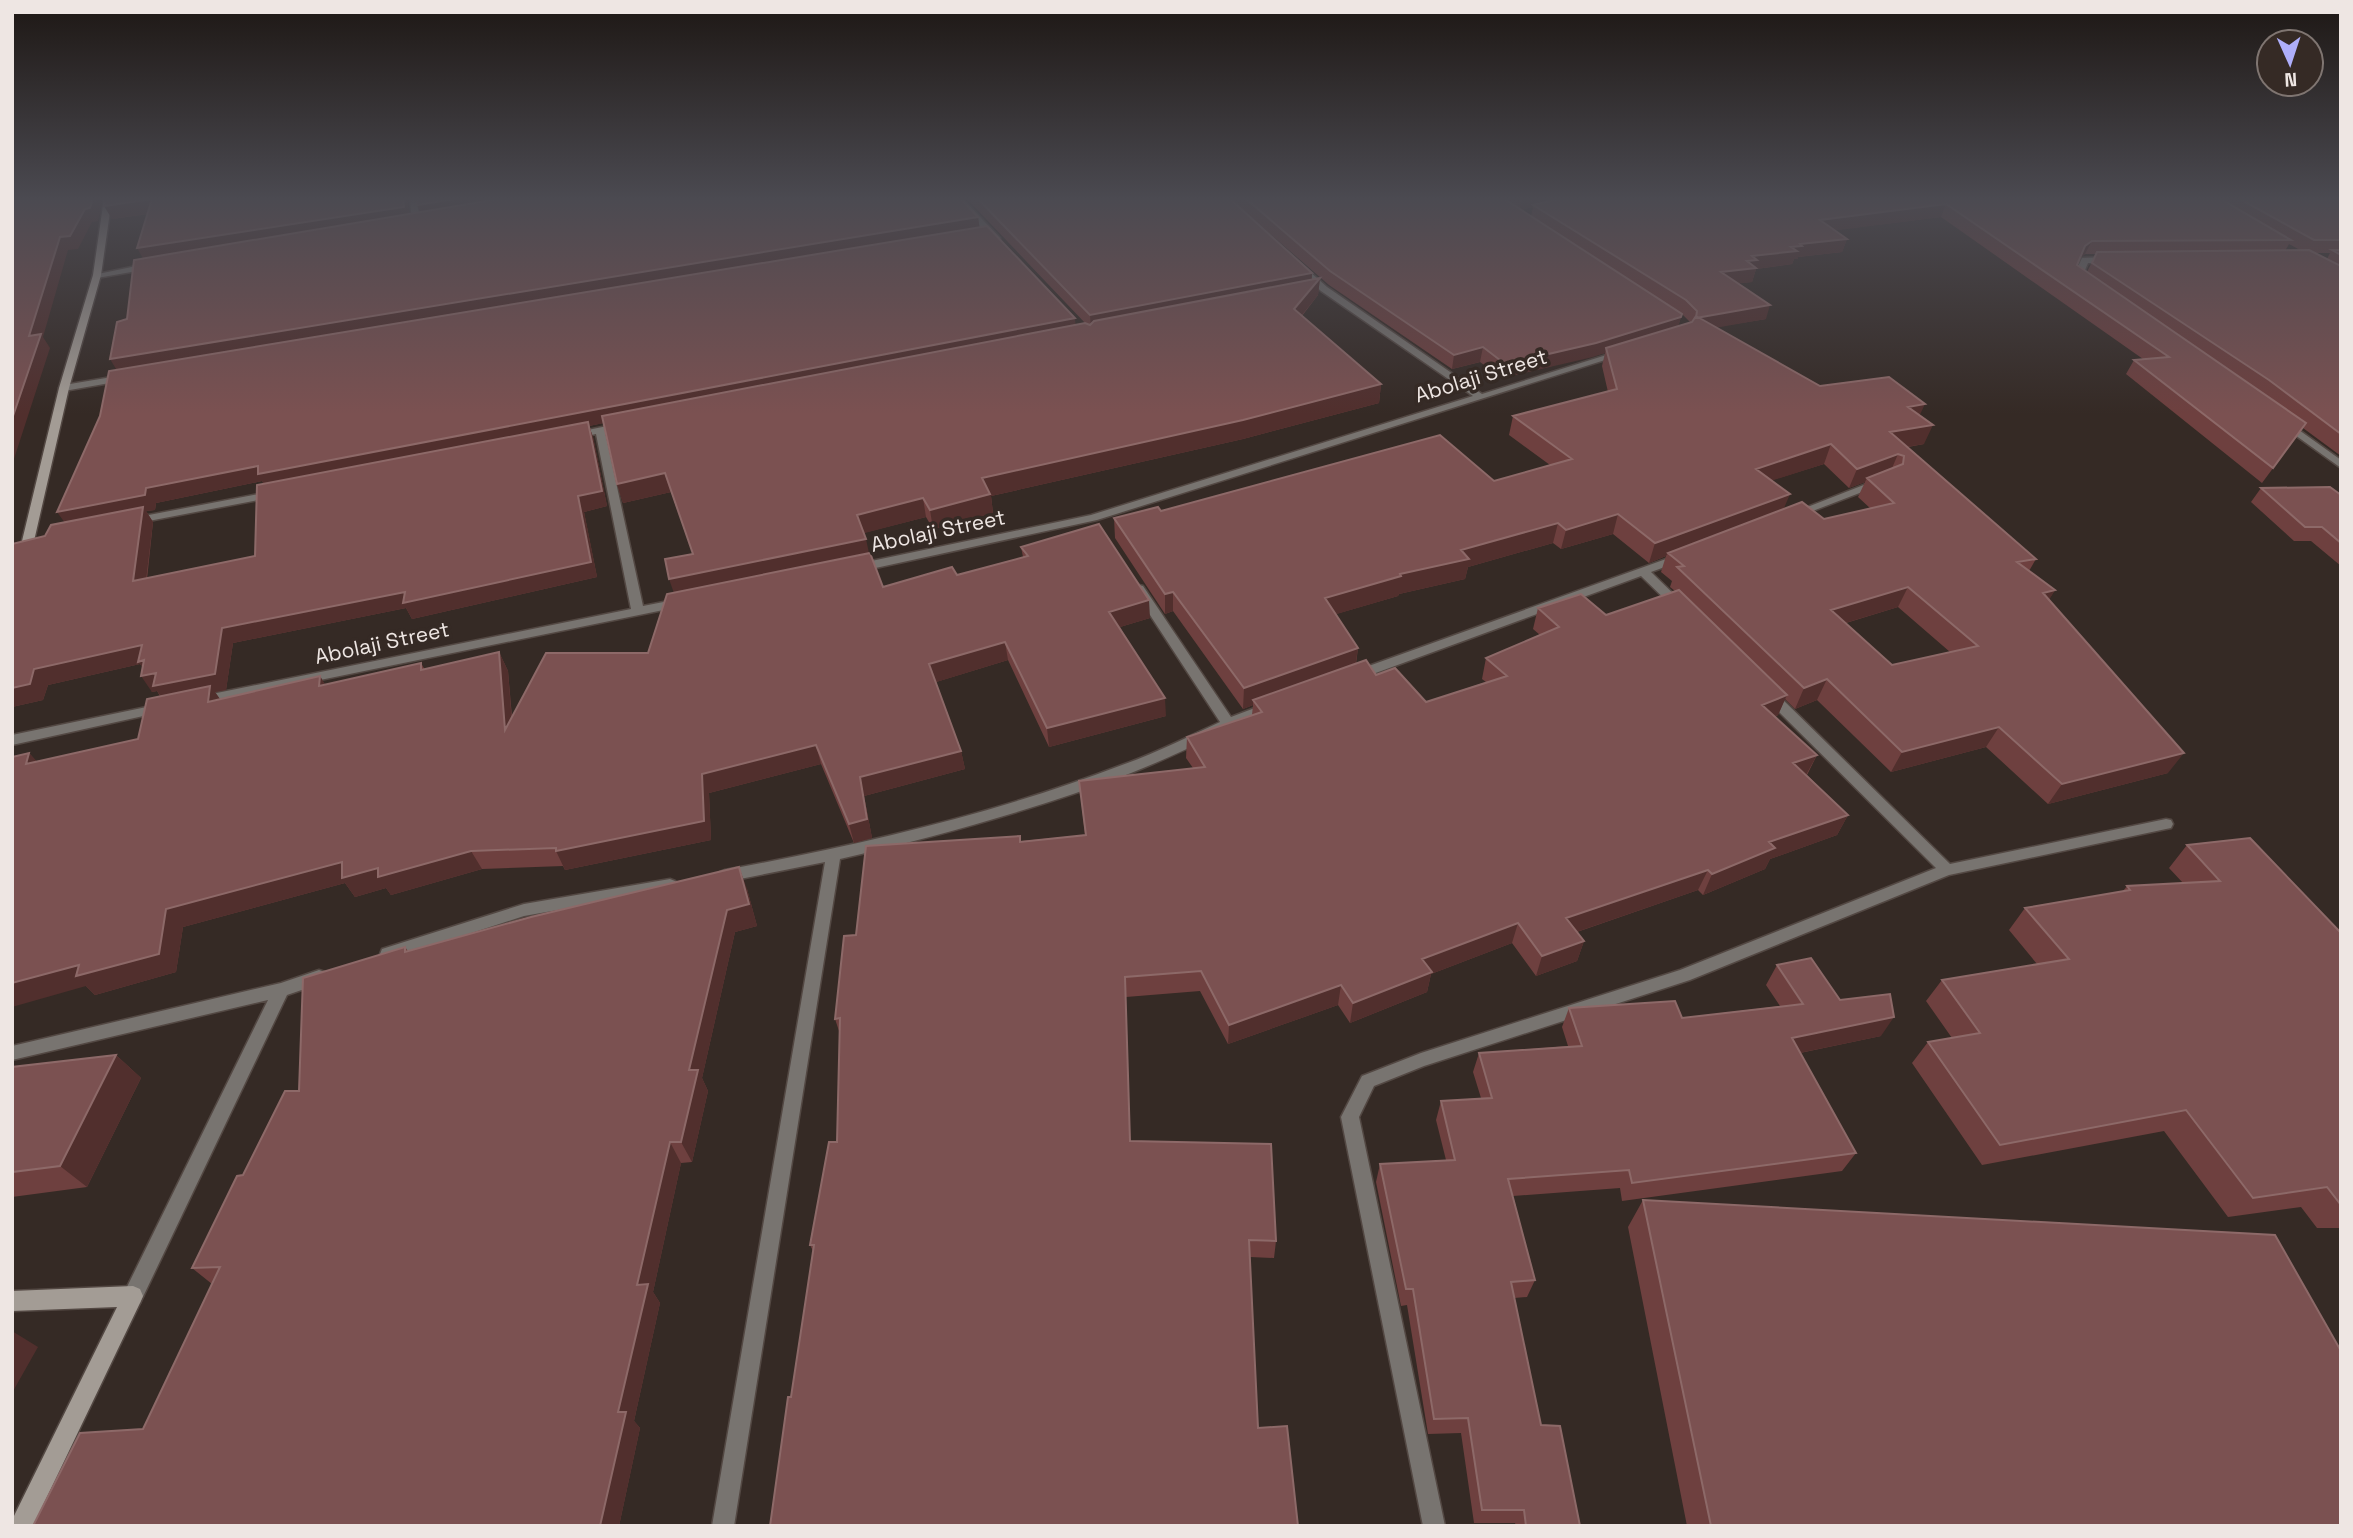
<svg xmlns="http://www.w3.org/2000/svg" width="2353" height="1538" viewBox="0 0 2353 1538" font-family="'Space Grotesk',sans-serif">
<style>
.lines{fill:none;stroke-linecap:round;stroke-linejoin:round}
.street-casing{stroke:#534843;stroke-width:3}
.secondary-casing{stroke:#534843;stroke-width:3}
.street{fill:#787470;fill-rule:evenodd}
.secondary{fill:#a39c95;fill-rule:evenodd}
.wall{fill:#6e403f;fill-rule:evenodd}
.shaded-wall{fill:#512f2d}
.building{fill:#7b5151;stroke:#8d6968;stroke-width:2;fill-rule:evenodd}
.labels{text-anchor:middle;stroke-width:7;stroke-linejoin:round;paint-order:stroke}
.street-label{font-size:21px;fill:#eee6e3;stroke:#352a25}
</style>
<rect width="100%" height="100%" fill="#352a25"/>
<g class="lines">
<defs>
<path id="street" d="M410 198H418L419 226 412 224Z
M953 198H962L1000 238V242H994Z
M2082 258 2112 257 2116 260 2112 263H2088L2082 277 2086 281 2082 284 2073 278Z
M151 263 154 264V268L97 278 93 275Z
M1295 264H1301L1327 287 1482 394 1616 352 1624 354 1097 520 857 572 851 568 857 564 1091 515 1473 396 1321 291 1295 268Z
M124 375 129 378 127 380 64 391 59 388 64 385Z
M2285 420 2341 460V468L2281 425V421Z
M622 423 627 426 626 428 605 432 643 606 679 599 683 600 685 603 683 606 202 704 197 703 195 700 202 696 631 609 596 434 573 439 568 436 573 433Z
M1879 479 1884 482 1883 484 1797 517H1789L1787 515Z
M275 491 279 492V496L133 524 127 521 133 518Z
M1680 554 1684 556V560L1651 572 1683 603 1685 606 1683 609H1675L1641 576 1362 678 1357 679 1351 675 1352 672Z
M1139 585 1143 586 1231 717 1268 703 1275 707 1273 710C1225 729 1180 754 1131 773 1037 809 939 836 840 859L734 1526H712L825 862 725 882 720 880 717 876 720 872 725 870C860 845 994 814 1122 765 1156 753 1188 737 1220 722L1133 589Z
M1769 690 1774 691 1950 864 2166 819 2171 820 2173 824 2171 828 2166 829 1949 875 1690 980 1424 1066 1374 1086 1359 1117 1445 1526H1423L1341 1117 1362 1076 1421 1053 1680 970 1936 868 1764 697 1762 694 1764 691Z
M161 704 168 708 166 711 12 745V735Z
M670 879 675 881 678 885 675 889 524 916 388 960 382 959 380 954 382 949 524 904Z
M319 970 325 972 327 977 325 982 287 995 140 1303 133 1306 126 1303 123 1296 126 1289 268 1000 12 1060V1046L281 983Z"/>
<path id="secondary" d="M104 198H112L101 275 69 388 34 541 28 544 22 541 59 388 93 275Z
M133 1286 140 1289 143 1296 140 1303 33 1526H12L13 1518 117 1307 12 1311V1291Z"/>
</defs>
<use href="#street" class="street-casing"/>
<use href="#secondary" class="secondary-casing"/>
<use href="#street" class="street"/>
<use href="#secondary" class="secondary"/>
</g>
<path class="wall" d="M105 198H407L409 214 978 217 979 227 1075 318V325L1085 323 966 198H1229L1312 273V280L1320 278 1318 295 1302 316 1381 384 1379 403 1243 439 991 496 993 513 933 529 926 517 863 533 868 553 883 587 957 575 1023 557 1021 547 1150 618 1120 627 1166 716 1049 747 1008 660 936 682 961 751 965 769 864 796 872 838 854 843 821 764 709 793 711 840 565 870 563 866 482 869 391 895 386 888 355 897 345 883 183 927 176 972 95 995 86 986 29 753 37 762 138 739 160 696 157 691 152 692 143 667 140 664 48 685 43 700 12 707V544L45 536 64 522 117 370 127 319 143 258 148 214 112 219ZM603 423 617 484 623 503 671 492 693 554 674 593 648 653 512 717 508 671 499 652 425 670 421 663 325 685 320 676 220 699 215 692 226 690 233 643 406 608 412 619 597 577 584 512 607 506 593 437 589 426ZM262 481 264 484 255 556 147 579 153 522 146 511 155 510 156 503Z
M1229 198H2341V456L2303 428 2262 483 2126 374 2134 360 2143 359 1941 217 1835 230 1847 239 1842 252 1798 257V259H1794L1792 264 1756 269 1752 282 1738 283 1766 319 1716 327 1820 386 1920 415 1924 444 1908 447 2036 559 2029 571 2055 590 2049 599 2168 773 2048 804 1986 747 1891 772 1817 700 1795 709 1785 699 1778 715 1775 717 1817 755 1807 775 1848 815 1837 835 1770 859 1765 869 1703 895 1698 890 1577 932 1584 941 1577 961 1536 976 1512 943 1431 974 1427 992 1350 1023 1338 1005 1228 1044 1200 991 1126 997 1130 1141 1276 1241 1274 1258 1250 1257 1258 1428 1298 1526 791 1397 813 1251 810 1245 837 1142 840 1034 835 1019 856 935 1020 836 1021 841 1085 835 1079 781 1193 768 1186 758 1187 737 1252 715 1253 705 1243 709 1173 611 1165 614 1115 538 1114 518 1161 511 1494 481 1550 465 1509 435 1513 416 1608 392 1602 366 1605 353 1502 378 1480 362 1452 369 1329 285ZM1533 207 1531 217 1521 210ZM2289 244 2300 250 2285 251ZM2315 253H2330L2327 259ZM2085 254H2096L2087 272 2077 265 2080 258ZM1682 314 1690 322 1678 326ZM1824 464 1849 488 1865 482 1858 497 1871 509 1824 519 1784 509 1772 480ZM1613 534 1649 563 1666 556 1661 572 1672 581 1670 587 1675 591 1606 615 1538 608 1533 629 1540 635 1486 658 1482 679 1486 682 1426 702 1356 664 1358 648 1336 614 1398 596 1399 594 1465 579 1468 567 1553 543 1561 549ZM1898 607 1950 652 1892 665 1846 623Z
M2261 488 2341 495V566L2311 541H2294L2251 502Z
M2187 845 2341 933V1228H2317L2301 1207 2228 1217 2164 1131 1982 1165 1912 1063 1928 1042 1952 1038 1926 1001 1942 980 2037 964 2009 930 2025 908 2123 891 2127 886 2183 883 2169 868Z
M747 889 757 926 735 932 702 1078 708 1091 692 1162 681 1163 653 1292 660 1303 634 1421 640 1428 619 1526H33L143 1429 212 1284 192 1268 243 1175 299 1091 405 947 408 951Z
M1777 965 1840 1000 1881 1036 1800 1053 1856 1153 1842 1171 1622 1201 1620 1188 1513 1196 1535 1280 1527 1297 1514 1298 1541 1425 1580 1526H1516L1515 1523H1474L1461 1433 1428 1434 1407 1305 1401 1306 1376 1182 1380 1164 1446 1160 1436 1120 1441 1101 1481 1098 1473 1072 1479 1053 1568 1046 1562 1027 1569 1008 1682 1018 1780 1006 1766 985Z
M116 1055 141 1078 87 1187 12 1197V1067Z
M1643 1200 2341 1526H1687L1628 1227Z"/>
<path class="shaded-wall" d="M93 198H103L98 221 92 222 78 249 68 250 43 337 50 348 12 465V419L29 336 60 237Z
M403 198H407L409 220 145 262 137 248Z
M460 198H545L422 218 417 205Z
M1522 198H1574L1533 205V207L1519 210Z
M152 199 159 212 112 219 104 206Z
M1946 204 1941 217 1816 233 1820 220Z
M978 217 980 230 119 374 110 359Z
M1847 239 1842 252 1798 257V259H1794L1792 264 1756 269 1752 282 1717 286 1721 272 1752 256 1800 244Z
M2092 241 2085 254 2079 259 2085 246Z
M1312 273 1311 286 1091 329 1090 315Z
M1320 278 1318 295 1293 326 1294 309Z
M1770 305 1766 319 1692 332 1696 318Z
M1681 317 1677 331 1606 348 1605 353 1593 357 1502 378 1505 364Z
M1075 318 1076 331 589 426 593 437 607 506 584 512 597 577 412 619 406 608 233 643 226 690 215 692 224 705 165 702 157 691 152 692 141 676 148 675 140 664 48 685 43 700 12 707V688L34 669 222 628 405 592 591 562 266 488 262 481 156 503 155 510 146 511 153 522 144 597 133 581 68 527 57 512 146 488 258 466Z
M1483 347 1480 362 1452 369 1454 355Z
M1381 384 1379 403 1243 439 991 496 993 513 933 529 930 510 982 478Z
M1925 404 1916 423 1908 407Z
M1933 425 1924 444 1882 451 1890 432Z
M1831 444 1824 464 1749 488 1756 469Z
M1898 454 1890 473 1867 478 1865 482 1849 488 1857 469Z
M665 473 671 492 623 503 617 484Z
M1790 494 1782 513 1668 553 1666 556 1649 563 1655 543Z
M923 498 926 517 861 534 857 515Z
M1618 514 1613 534 1561 549 1566 530Z
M1558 523 1553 543 1468 567 1465 579 1399 594 1398 596 1323 618 1325 598 1400 574 1461 550Z
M866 539 870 558 676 599 669 579Z
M1908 587 1898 607 1822 630 1831 610Z
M2055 590 2043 610V593Z
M1173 592V611L1165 614V594Z
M1149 600 1150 618 1110 630 1109 612Z
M1005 642 1008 660 933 683 929 664Z
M1358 648 1355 668 1253 700V705L1243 709 1244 688Z
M499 652 508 671 514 749 505 730Z
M320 676 331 695 319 686Z
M1827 679 1817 700 1795 709 1804 688Z
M1787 695 1778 715 1753 726 1762 705Z
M1165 698 1166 716 1049 747 1047 728Z
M1999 727 1986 747 1891 772 1902 752Z
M816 745 821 764 709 793 711 840 565 870 556 851 702 774Z
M961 751 965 769 864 796 872 838 854 843 849 824 860 777Z
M29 753 46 771 26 764Z
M2184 753 2168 773 2048 804 2062 784Z
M1817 755 1806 775 1793 763Z
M1848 815 1837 835 1770 859 1765 869 1703 895 1712 874 1769 842Z
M471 851 482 869 391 895 386 888 355 897 345 883 183 927 176 972 95 995 86 986 12 1007V983L166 909 342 862 378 868Z
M739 867 747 889 757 926 735 932 702 1078 708 1091 692 1162 681 1142 689 1070 727 910Z
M1708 870 1698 890 1559 938 1566 918Z
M1518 923 1512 943 1431 974 1427 992 1350 1023 1353 1003 1422 959Z
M1584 941 1577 961 1536 976 1542 956Z
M1341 985 1338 1005 1228 1044 1229 1025Z
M1894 1017 1881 1036 1780 1057 1792 1038Z
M116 1055 141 1078 87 1187 60 1166Z
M670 1142 681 1163 653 1292 660 1303 634 1421 640 1428 619 1526H600L637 1285Z
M12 1331 38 1347 12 1393Z"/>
<path class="building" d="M12 198H93L90 208 85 209 70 236 60 237 29 336 41 334 12 419Z
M105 198H403L404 207 137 248 152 199 104 206Z
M416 198H460L417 205Z
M504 198H960L978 217 110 359 117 322 127 319 134 260Z
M977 198H1229L1312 273 1090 315Z
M1245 198H1503L1682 314 1681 317 1596 343 1505 364 1483 347 1454 355 1330 271Z
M1563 198H2219L2291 240 2092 241 2085 246 2077 265 2306 423 2273 468 2134 360 2169 357 1946 204 1820 220 1847 239 1800 244 1802 246 1791 247 1797 251 1752 256 1757 260 1747 261 1756 268 1721 272 1770 305 1696 318 1697 311 1686 300 1533 205Z
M2238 198H2341V240H2314Z
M987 226 1075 318 258 474V466L146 488 145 495 57 512 100 416 109 371Z
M2309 250 2341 266V434L2269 380 2092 263 2097 252Z
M2332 250H2341V255Z
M1320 278 1294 309 1381 384 1243 420 982 478 990 494 930 510 923 498 857 515 866 539 669 579 665 559 693 554 665 473 617 484 602 416 1085 323 1090 325 1094 321Z
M1696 316 1820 386 1889 377 1925 404 1908 407 1933 425 1890 432 2036 559 2017 562 2055 590 2043 593 2184 753 2062 784 1999 727 1902 752 1827 679 1804 688 1677 567 1684 566 1668 553 1802 502 1824 519 1894 503 1867 478 1903 464 1904 456 1898 454 1857 469 1831 444 1756 469 1790 494 1655 543 1618 514 1566 530 1558 523 1461 550 1469 559 1400 574 1401 576 1325 598 1358 648 1244 688 1173 592 1165 594 1114 518 1158 507 1161 511 1440 435 1494 481 1572 459 1513 416 1617 389 1606 348 1692 322ZM1908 587 1978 646 1892 665 1831 610Z
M588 422 602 491 578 496 591 562 403 603 405 592 222 628 215 674 153 686 156 673 141 676 144 660 138 662 142 645 34 669 30 684 12 688V544L45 536 51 525 143 507 133 581 255 556 257 485Z
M2330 487 2341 495V543L2322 527H2305L2261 488Z
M1099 524 1149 600 1109 612 1165 698 1047 728 1005 642 929 664 961 751 860 777 867 819 849 824 816 745 702 774 704 821 556 851V848L471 851 378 877V868L342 878V862L166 909 159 954 76 976 79 965 12 983V757L29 753 26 764 138 739 147 699 210 686 208 702 320 676 319 686 421 663V670L499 652 505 730 546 653H648L667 594 870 553 883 587 952 567 957 575 1028 556 1021 547Z
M1679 590 1787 695 1762 705 1817 755 1793 763 1848 815 1769 842 1775 848 1712 874 1708 870 1566 918 1584 941 1542 956 1518 923 1422 959 1432 972 1353 1003 1341 985 1229 1025 1201 971 1125 977 1130 1141 1271 1144 1276 1241 1249 1240 1258 1428 1287 1426 1298 1526H770L788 1397H791L814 1245H810L829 1142H837L840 1018 835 1019 844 936 856 935 866 846 1020 836V842L1086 835 1079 781 1205 767 1187 737 1262 712 1253 700 1366 660 1376 675 1395 668 1426 702 1507 676 1486 658 1559 627 1538 608 1581 594 1606 615Z
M2250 838 2341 933V1205L2327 1187 2253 1198 2186 1110 2000 1145 1928 1042 1980 1033 1942 980 2069 959 2025 908 2130 890 2127 886 2220 881 2187 845Z
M739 867 749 904 727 910 689 1070H698L681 1142H670L637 1285 648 1284 618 1412H626L600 1526H33L80 1433 143 1429 220 1267 192 1268 237 1176 243 1175 285 1091H299L303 978 405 947V952L531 917Z
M1811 958 1840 1000 1890 994 1894 1017 1792 1038 1856 1153 1632 1183 1629 1170 1508 1179 1535 1280 1511 1282 1541 1425 1560 1426 1580 1526H1526L1524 1510H1482L1468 1418 1434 1419 1413 1289H1406L1380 1164 1455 1160 1441 1101 1492 1098 1479 1053 1582 1046 1569 1008 1675 1001 1682 1018 1803 1004 1777 965Z
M116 1055 60 1166 12 1172V1067Z
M1643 1200 2275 1235 2341 1351V1526H1711Z"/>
<linearGradient id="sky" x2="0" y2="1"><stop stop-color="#1d1714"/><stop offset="0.48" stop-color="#4b4a51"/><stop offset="1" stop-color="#4b4a51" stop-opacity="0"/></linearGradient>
<rect width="2353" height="414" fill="url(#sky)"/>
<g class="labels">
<g class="street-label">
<text transform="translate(1481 376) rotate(-17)" y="7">Abolaji Street</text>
<text transform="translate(938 531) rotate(-12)" y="7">Abolaji Street</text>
<text transform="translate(382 643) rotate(-12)" y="7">Abolaji Street</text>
</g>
</g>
<rect width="2353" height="1538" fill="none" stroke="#eee6e3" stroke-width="28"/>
<g transform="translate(2290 63) rotate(177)"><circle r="33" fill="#352a25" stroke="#7f7571" stroke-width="2"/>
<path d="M0-5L12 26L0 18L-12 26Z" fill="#aeaefa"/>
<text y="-10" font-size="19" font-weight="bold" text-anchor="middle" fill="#eee6e3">N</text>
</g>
</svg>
